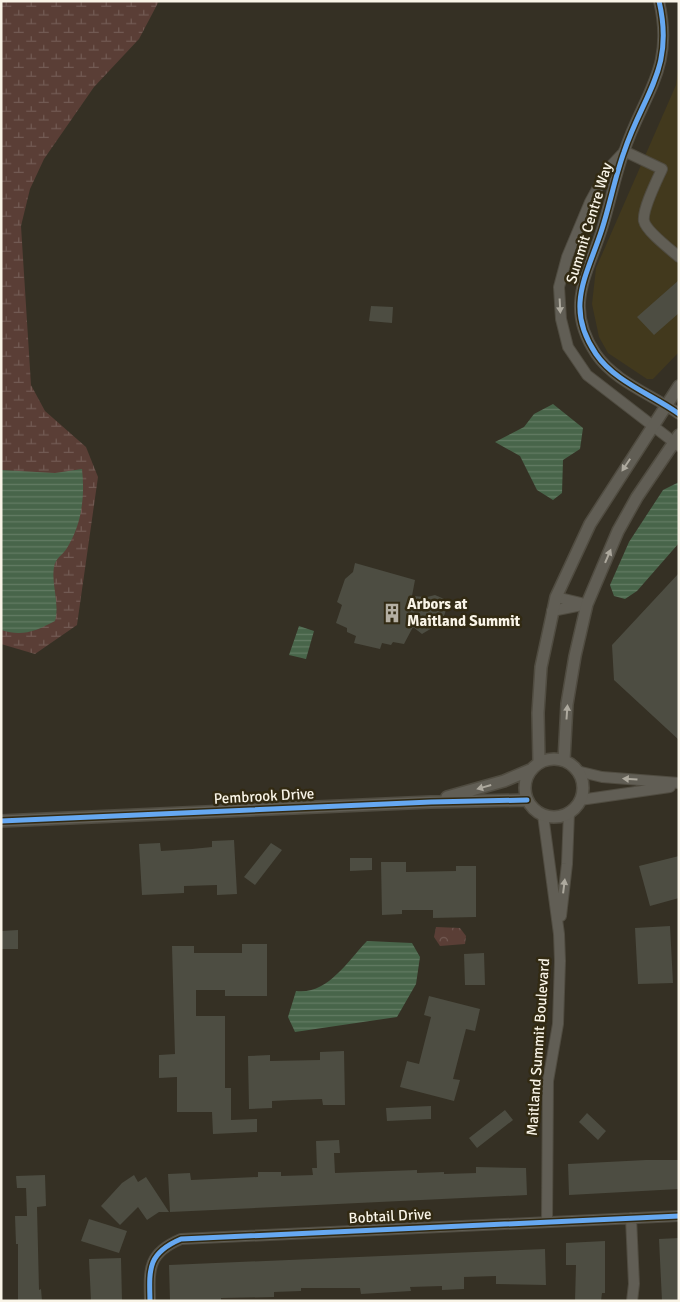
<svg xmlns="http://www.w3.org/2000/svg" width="680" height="1302" viewBox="0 0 680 1302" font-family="Signika,sans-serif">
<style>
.built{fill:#42391d}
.wetland{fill:url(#wetland-marsh)}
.park{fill:url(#park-crowns)}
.water{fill:url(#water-rules)}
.building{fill:#4d4d42}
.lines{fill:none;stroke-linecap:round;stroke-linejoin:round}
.minor-casing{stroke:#504c41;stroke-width:12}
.tertiary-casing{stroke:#504c41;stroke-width:14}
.minor{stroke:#615e55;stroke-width:10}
.tertiary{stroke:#615e55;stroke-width:11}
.cycleway-casing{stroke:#322a13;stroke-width:8}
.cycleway{stroke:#66a8f1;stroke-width:5}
.oneway{fill:#ada99e}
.labels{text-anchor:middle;stroke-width:5;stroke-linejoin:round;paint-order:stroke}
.street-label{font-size:15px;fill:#f9f4e7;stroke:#322a13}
.poi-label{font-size:15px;font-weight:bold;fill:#f9f4e7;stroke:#322a13;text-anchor:start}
</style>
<defs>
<pattern id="wetland-marsh" width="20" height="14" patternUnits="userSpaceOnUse" patternTransform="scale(1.25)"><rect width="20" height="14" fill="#5a3e36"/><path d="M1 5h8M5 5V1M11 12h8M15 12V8" fill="none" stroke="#725a53"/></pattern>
<pattern id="park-crowns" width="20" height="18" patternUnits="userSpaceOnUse" patternTransform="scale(1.25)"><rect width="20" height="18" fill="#5a3e36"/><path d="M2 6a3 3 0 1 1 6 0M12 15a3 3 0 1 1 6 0" fill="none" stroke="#725a53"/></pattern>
<pattern id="water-rules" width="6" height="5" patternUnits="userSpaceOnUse" patternTransform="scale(1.25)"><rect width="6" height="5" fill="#48654a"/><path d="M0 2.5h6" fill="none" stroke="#637c64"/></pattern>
</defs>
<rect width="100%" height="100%" fill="#353024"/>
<path class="built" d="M679 62V352L653 379H647L608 353 599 337 592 304 596 268 676 85Z"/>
<path class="wetland" d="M1 1H159L139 39 94 87 44 159 30 189 21 226 31 385 45 411 86 447 98 477 77 625 35 654 1 644Z"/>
<path class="park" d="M436 927 460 928 466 936 465 944 440 946 434 937Z"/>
<path class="water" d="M553 404 583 428 580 449 563 460 562 493 553 500 537 490 520 456 495 442 524 427 534 414Z
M82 469C85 496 82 524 67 548 62 556 56 557 54 567 51 585 60 603 55 621 36 631 22 637 1 630V470L55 473Z
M679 482V543L637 591 625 599 614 596 610 585 629 542 663 490Z
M299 626 314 631 306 659 289 655Z
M367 941 412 943 420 957 416 984 397 1017 295 1032 288 1017 296 991C327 995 347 962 367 941Z"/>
<path class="building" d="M679 280V313L654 335 637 317Z
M371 306 393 307 392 323 369 321Z
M355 563 415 580 412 596 427 597 435 595 449 601 442 622 422 634 413 627 404 644 393 642 391 645 382 643 380 649 354 643 356 636 347 632V628L336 623 342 605 337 602 345 579 353 572Z
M679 573V740L614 680 612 645Z
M234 840 237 894 217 895V885L184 886V893L142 895 139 844 160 843 161 851 192 849 212 847V841Z
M271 843 282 850 255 885 244 877Z
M679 856V898L650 906 639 866Z
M350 858H372V870L350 871Z
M381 862H406V872L456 871V866H476V917L433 918V910H402V914L382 915Z
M670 926 673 983 638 984 635 928Z
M18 930V949H1V931Z
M242 944H267V996H225V990H196V1016H225V1088H231V1120L257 1119V1132L213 1134 212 1112H177V1077L159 1078V1055L175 1054 172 946H194V953H242Z
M484 953 485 985H465L464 954Z
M429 996 480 1009 475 1031 466 1029 453 1079 460 1080 454 1101 400 1087 407 1061 419 1064 431 1017 424 1015Z
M344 1051 345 1105H323L322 1099 292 1100 272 1101V1108L249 1109 248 1056 270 1055V1061L320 1060V1052Z
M431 1106V1119L387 1121 386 1108Z
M505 1110 513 1120 477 1148 469 1138Z
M587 1113 606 1131 598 1140 579 1122Z
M339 1140 340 1153H334L335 1173 417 1170V1173L444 1172V1174L476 1173V1167L526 1168 527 1195 170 1212 168 1174 190 1173 191 1180 258 1177V1172H281V1176L313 1175 312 1168H317L316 1141Z
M646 1160H679V1189L569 1195 568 1164Z
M45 1175 46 1206 37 1207 39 1290 41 1289 42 1301H18V1244H16L15 1216H27L26 1188H17L16 1176Z
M134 1175 138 1182 146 1177 169 1212H159L147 1220 138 1207 120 1225 101 1206 122 1183Z
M89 1219 127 1231 119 1253 81 1241Z
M679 1238V1301H662L659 1239Z
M605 1241V1293H602L601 1301H575L576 1265H566V1243Z
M545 1249 546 1285 496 1284V1276L464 1277V1289L442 1290V1286L410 1287 411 1291 361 1294 360 1288H301V1291L274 1292V1297L221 1298V1301H170L169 1265Z
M121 1258 122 1301H91L89 1259Z"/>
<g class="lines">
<defs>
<path id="minor" d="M659 1C675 69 643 94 624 152 615 177 610 204 602 229 587 276 564 307 596 354 615 382 653 395 679 414
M624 151 662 169C657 180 642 210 644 221 646 231 671 250 679 257
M622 154 608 169 590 202 567 257 559 287 561 319 568 347 587 375 679 446
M556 597 581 603
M552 611 587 604
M577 771 602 777 679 783
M580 800 670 787
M543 815 559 934 560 961 558 1024 548 1081 547 1221
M561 916 567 864 569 812
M631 1218 634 1284 632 1301
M150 1301C149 1268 148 1253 181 1239L679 1216"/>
<path id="tertiary" d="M525 788a29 29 0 1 1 58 0a29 29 0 1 1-58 0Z
M564 760 567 704 575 656 587 604 618 531 637 497 679 435
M539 762 538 713 541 667 556 597 590 524 679 386
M447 797 504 781 530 770
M1 821 431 802 527 800"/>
</defs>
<use href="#minor" class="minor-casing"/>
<use href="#tertiary" class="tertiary-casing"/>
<use href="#minor" class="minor"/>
<use href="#tertiary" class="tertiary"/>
<defs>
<path id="cycleway" d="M659 1C675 69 643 94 624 152 615 177 610 204 602 229 587 276 564 307 596 354 615 382 653 395 679 414
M1 821 431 802 527 800
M150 1301C149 1268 148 1253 181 1239L679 1216"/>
</defs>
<use href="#cycleway" class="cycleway-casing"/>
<use href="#cycleway" class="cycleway"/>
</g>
<defs><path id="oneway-solid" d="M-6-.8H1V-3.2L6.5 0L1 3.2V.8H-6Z" transform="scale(1.25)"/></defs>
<g class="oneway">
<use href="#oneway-solid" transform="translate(560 306) rotate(87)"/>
<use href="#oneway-solid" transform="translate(626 465) rotate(124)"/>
<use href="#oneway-solid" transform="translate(608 556) rotate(-67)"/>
<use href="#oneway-solid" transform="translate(567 712) rotate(-86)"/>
<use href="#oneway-solid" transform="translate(630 779) rotate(-176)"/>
<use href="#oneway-solid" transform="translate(484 787) rotate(164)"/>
<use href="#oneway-solid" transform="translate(564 886) rotate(-83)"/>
</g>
<defs>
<symbol id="building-bare" viewBox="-9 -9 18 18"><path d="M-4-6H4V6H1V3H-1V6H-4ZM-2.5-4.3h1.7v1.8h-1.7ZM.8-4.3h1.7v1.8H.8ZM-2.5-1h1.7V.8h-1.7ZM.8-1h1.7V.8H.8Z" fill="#b4afa3" stroke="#322a13" stroke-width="2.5" paint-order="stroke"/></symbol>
</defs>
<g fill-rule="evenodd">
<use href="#building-bare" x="378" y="599" width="28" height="28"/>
</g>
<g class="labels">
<g class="street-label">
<text transform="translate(589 223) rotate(-73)" y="5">Summit Centre Way</text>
<text transform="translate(264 796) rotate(-3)" y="5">Pembrook Drive</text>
<text transform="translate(538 1047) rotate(-86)" y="5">Maitland Summit Boulevard</text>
<text transform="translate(390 1216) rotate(-3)" y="5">Bobtail Drive</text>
</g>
<g class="poi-label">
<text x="407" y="609">Arbors at<tspan x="407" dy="17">Maitland Summit</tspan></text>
</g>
</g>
<rect width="680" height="1302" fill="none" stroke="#f9f4e7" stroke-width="5"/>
</svg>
